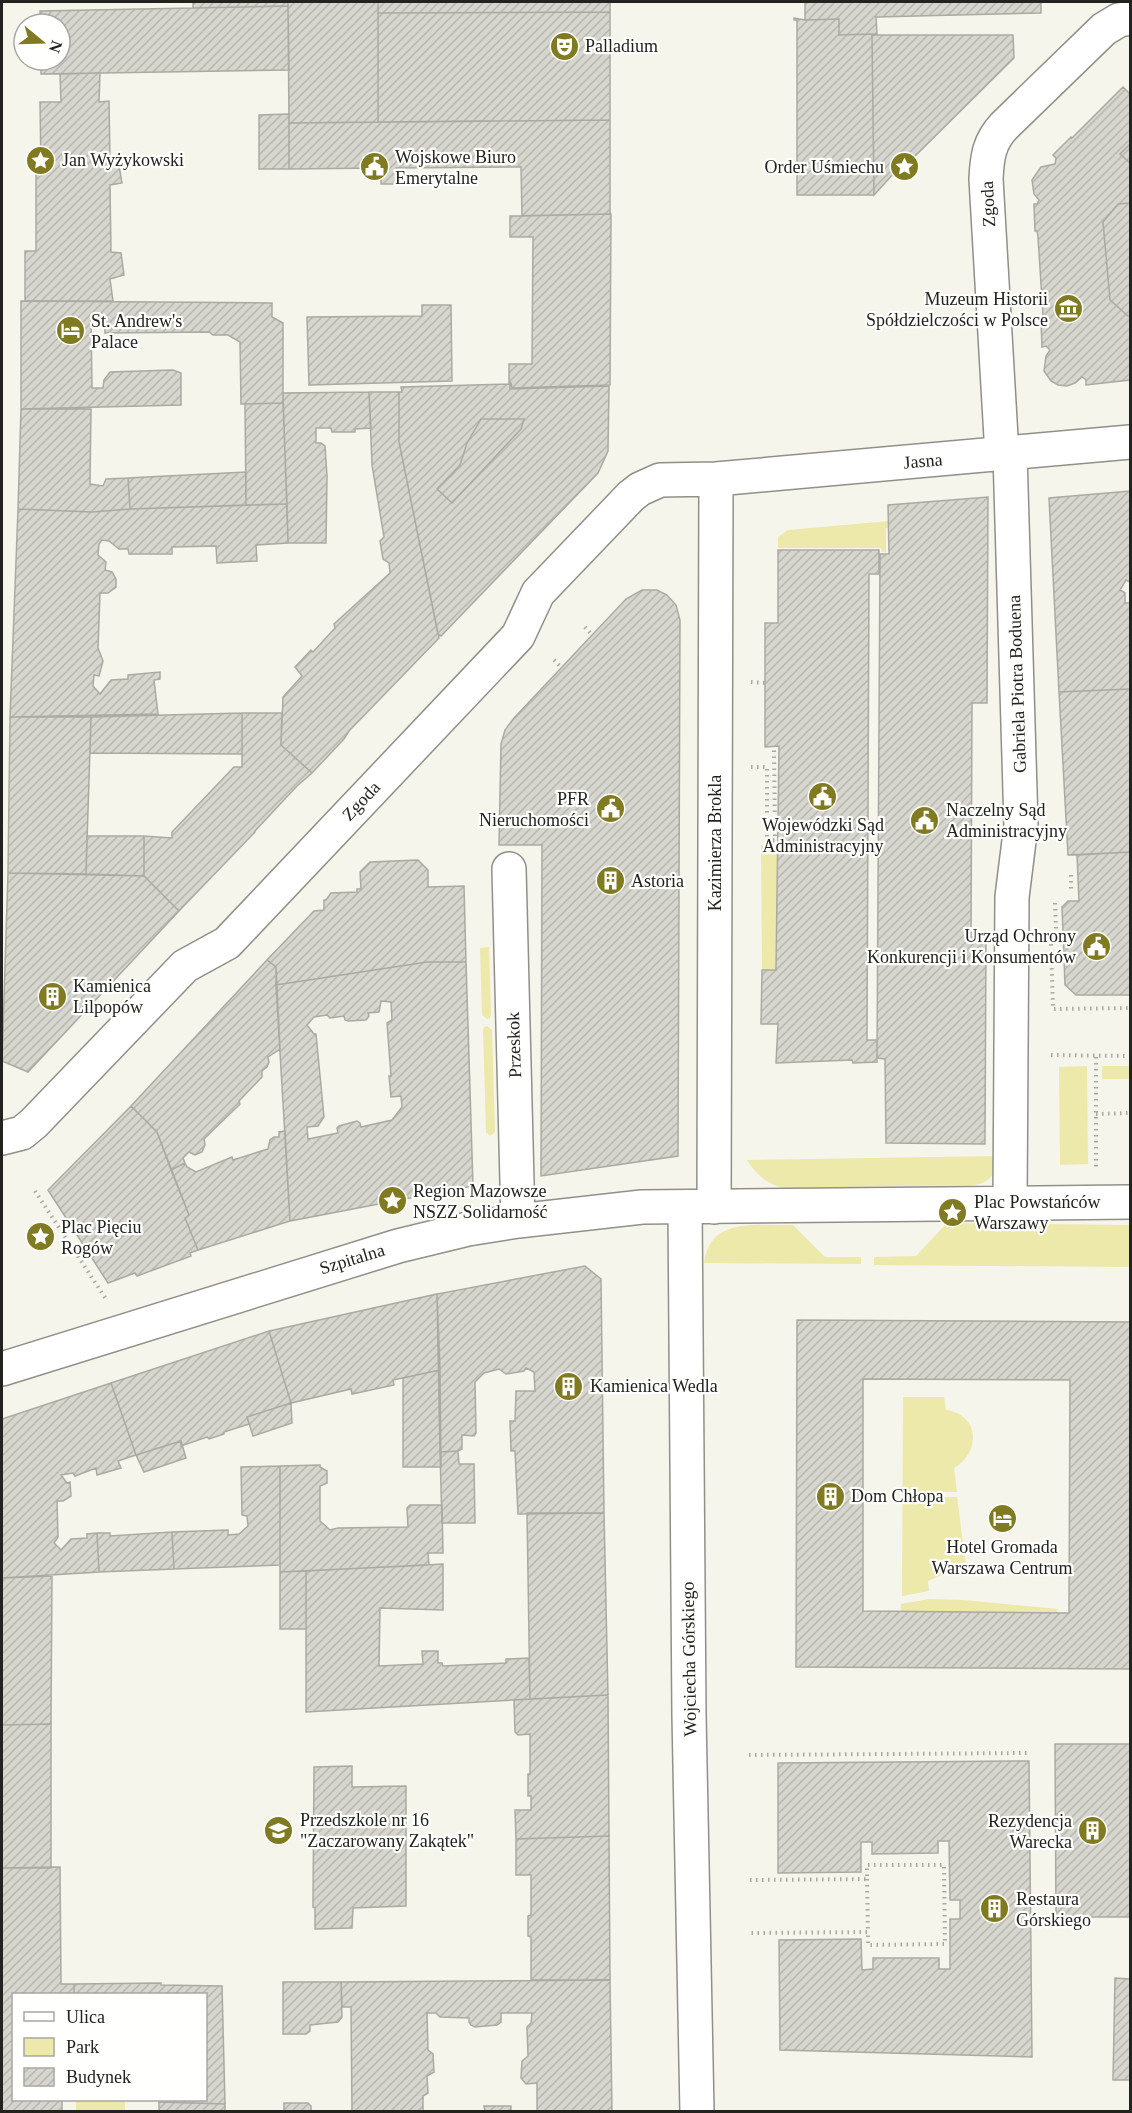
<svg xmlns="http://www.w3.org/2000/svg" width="1132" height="2113" viewBox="0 0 1132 2113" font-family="Georgia,serif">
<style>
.green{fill:#ece9ab}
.building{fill:url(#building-hatch);stroke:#aaaaa2;stroke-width:1.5;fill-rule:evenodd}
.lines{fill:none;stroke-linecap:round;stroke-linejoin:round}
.minor-casing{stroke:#909088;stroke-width:36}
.path{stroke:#a9a9a2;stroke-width:4;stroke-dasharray:1.5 4.5;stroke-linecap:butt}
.minor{stroke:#fff;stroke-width:33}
.labels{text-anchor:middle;stroke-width:4.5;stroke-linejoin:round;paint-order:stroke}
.poi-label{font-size:18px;fill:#22221f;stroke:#fffffe;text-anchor:start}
.street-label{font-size:18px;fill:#22221f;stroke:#fffffe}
</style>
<defs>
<pattern id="building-hatch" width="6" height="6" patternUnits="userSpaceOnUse" patternTransform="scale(1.5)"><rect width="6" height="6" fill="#d6d6ce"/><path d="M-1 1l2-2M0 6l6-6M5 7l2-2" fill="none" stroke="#b7b7b0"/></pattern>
</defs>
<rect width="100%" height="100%" fill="#f5f5ec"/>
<path class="green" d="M900 520V527L886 528V552H882L881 548H778V537L788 530Z
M761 845H778L776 970H762Z
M489 947 491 1014 490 1018 487 1019 482 1015 480 948Z
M487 1026 492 1030 495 1132 490 1136 486 1132 483 1030 484 1027Z
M1087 1066 1088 1164 1060 1165 1059 1067Z
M1102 1066H1130V1079H1102Z
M997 1156C995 1173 992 1184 971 1185L784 1188C767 1184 756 1175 747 1160Z
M947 1223 1130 1225V1267L874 1265V1257L916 1256Z
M793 1225 825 1257H861V1264L704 1263C710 1216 757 1226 793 1225Z
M903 1397H944L946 1410C980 1415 981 1452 954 1468L957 1492H926V1500L933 1499V1497H957L966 1565 928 1581 929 1591 902 1596Z
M929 1599 963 1600 1058 1609 1057 1613 901 1612V1604Z
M76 2100H125V2111H76Z"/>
<path class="building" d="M193 2H288V6L193 8Z
M288 2H378V122L289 123Z
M378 2H610V12L378 13Z
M805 2H1041V13L876 17 877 34 839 35V19L805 20Z
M288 6 289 70 41 74V60H60V24H40V11Z
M610 12V120L378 122V13Z
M794 18 805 20 839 19V35L872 34 874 195H797V20H794Z
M872 35H1013L1014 58 896 175 894 173 874 195Z
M100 73 99 102 109 101 110 160H118L122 183 110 185 111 252 121 253 124 275 110 279 113 301H25V251H36V170L41 169 40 102H61L60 74Z
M1123 87 1130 94V144L1120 154 1130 163V203L1118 204 1103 222 1110 300 1128 316H1130V380L1086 385V380L1082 377 1075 383 1067 386 1058 385 1051 381 1044 371 1046 356 1050 350 1046 346 1042 347 1041 321 1043 315 1038 237 1037 231H1035L1034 204H1037L1039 200 1034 194 1032 180 1041 167 1055 164 1056 158 1053 155 1071 137 1072 138Z
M289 114V169H259V115Z
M610 120V214L522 216 521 167 396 168V184H381V168L289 169V123Z
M1130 144V163L1120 154Z
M1130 203V316H1128L1110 300 1103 222 1118 204Z
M611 214 610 385 512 388 511 383H509V364H532L533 237H510V216Z
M21 301 272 303V317L283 323V403L241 404 240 342 228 335H213L209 332 105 333 104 319H91L92 388H103L104 380 110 372 173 370 181 373V405L21 409Z
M422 305H451L452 381 309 385 307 317 422 316Z
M510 384V389L609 386 608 451 598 473 441 636 438 634 399 442V392H402L401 387ZM481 419H524L521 429 452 503 437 489 460 465 467 443Z
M369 392H399V442L439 638 349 731 344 739 312 773 281 745 283 697 302 676 295 667 311 650 313 652 335 628 334 624 390 573 389 563 383 559 380 541 384 537 372 465Z
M369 392 371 428 355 429V432H332L331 428H316V443H321L325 446 327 476 326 543H288L283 393Z
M283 403 287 504 246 505 245 404Z
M21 409H91L90 484 103 486 106 479 128 478 130 509 92 512 18 509Z
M481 419H524L521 429 452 503 437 489 460 465 467 443Z
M246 472V505L130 509 128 478Z
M1130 491V582L1126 580 1120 590 1125 593V603H1130V689L1059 692 1049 498Z
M988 497 987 703H972L971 937H986L985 1144 886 1143 885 1059 877 1058 880 554H889L888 505Z
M287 504 288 543 256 545 257 561 217 563 216 546 172 547V554H129L128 549H119L109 541 102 540 99 544 98 555 106 562 105 570 112 572 116 579V587L108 593H100L98 648 103 661 99 676 94 675 93 686 100 694 111 680 128 679V675L160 672V679L154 680 158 714 10 717 18 509 92 512 130 509Z
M778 550H879V574H869L867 1040H877V1062L853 1063 852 1060 776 1063 778 1024H761L762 970H776L779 746 765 747V623H778Z
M642 590H657L667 595 676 605 680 620 678 1156 541 1176 542 845H499L501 744 505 730 514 718 626 599Z
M1130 689V852L1068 855 1059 692Z
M242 713H282L281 745 312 773 297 786 255 831V832L179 911 144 876V836L172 838V832L234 767H242Z
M242 713V754L90 753 91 717Z
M10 717H91L86 874 8 873Z
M87 836H144V876L86 874Z
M1130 852V995H1076L1065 985 1062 907 1068 901H1079L1077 855Z
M418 860 428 870V887L464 886 466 962H427L276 985V967L267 960 314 911 324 910V900H326L331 893 357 892V889H361L360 872 370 862Z
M8 873 144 876 179 911 28 1072 2 1061Z
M267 960 276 967 280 1049 268 1057 269 1062 267 1067 262 1071V1077L239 1101 240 1104 204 1139 205 1145 202 1152 195 1155 189 1152 183 1158 185 1163 171 1170 157 1132 131 1106Z
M427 962H466L473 1186 290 1221 276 985ZM381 1001 391 1002 392 1020 387 1023 391 1076H389L391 1097 401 1096 402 1107 392 1120 361 1127 360 1123 357 1121 339 1126 337 1128 338 1133 308 1139 307 1127 318 1126 324 1117 316 1034H314L307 1025 314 1017 327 1015 330 1018 344 1016 345 1020 348 1021 366 1020 369 1016 368 1013 379 1012Z
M131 1106 157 1132 189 1215 185 1218 198 1250 190 1253 191 1256 137 1276 135 1273 108 1283 48 1190Z
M285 1131 290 1221 198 1250 185 1218 189 1215 171 1170 185 1163 187 1167 196 1172 232 1157 233 1160 268 1149 270 1140 274 1137H279V1132Z
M585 1266 601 1279 604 1513 518 1514 515 1451H511L510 1421H515L516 1391H535L534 1372 526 1368 524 1371 506 1374 499 1369 484 1373 475 1382 476 1433 474 1436 462 1435V1449L458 1451 440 1452 437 1294Z
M437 1294 440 1370 393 1380 394 1385 352 1394 351 1389 291 1403 269 1331Z
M797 1320 1130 1322V1669L796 1667ZM863 1379 1070 1380 1069 1613 863 1611Z
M269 1331 291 1403 247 1417 249 1424 224 1432V1434L209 1439 207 1437 181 1446V1441L136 1455 111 1383Z
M440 1370 441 1467H403V1378Z
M111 1383 136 1455 118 1461 121 1468 97 1475 96 1468 75 1476 73 1473 61 1475 67 1483 70 1482 71 1496 63 1501H57L58 1537 54 1543 61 1550 71 1539 87 1538V1534L97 1533 99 1572 2 1578V1419Z
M291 1403 292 1423 253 1436 247 1417Z
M181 1441 186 1458 144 1472 136 1455Z
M458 1451 459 1464H474L475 1523H442L440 1452Z
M320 1465V1467L327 1471V1483L320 1486V1521L330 1530 338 1528 408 1527 407 1508 410 1505H442L443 1553H428L429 1565 280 1572V1466Z
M280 1466V1565L174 1569 172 1532 228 1530V1535L239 1534 248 1526 247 1516 242 1515 241 1467Z
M527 1513H604L608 1695 530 1699Z
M172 1532 174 1569 99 1572 97 1533H110V1536Z
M443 1564V1610L380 1608 379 1666 423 1664 422 1651H438V1663H442L443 1666 506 1663V1659L529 1658 530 1699 306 1712V1571Z
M306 1571V1629H280V1572Z
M52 1576 51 1724 2 1725V1578Z
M608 1695 609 1836 516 1839 515 1810H531V1796H528V1774H530V1734L518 1735 515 1732 514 1700Z
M51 1724V1868H2V1725Z
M1055 1744H1130V1917H1056Z
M1029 1761 1032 2057 780 2050 779 1940 861 1939 862 1970 873 1969V1958H939V1969H950V1919H960V1900H950L949 1841H938V1853L872 1854V1842H861V1872L778 1873V1763Z
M352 1766V1787L406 1786V1906L353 1908 352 1928 315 1929V1908L313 1907 314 1767Z
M609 1836 610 1980H531V1937L528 1936V1916L531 1915V1875H516V1839Z
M60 1867 61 1984H74V1994H14V2100H62V2112H2V1868Z
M1115 1978 1130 1979V2080H1113Z
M610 1980 612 2112H537V2083L526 2084 521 2078 522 2061 528 2056 527 2027 531 2023 532 2013H501V2022L497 2025 475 2027 471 2025 469 2022V2018L440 2017 436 2013H427L428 2050 433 2054 434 2072 427 2076 428 2093 423 2096V2112H352L351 2007H342L341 1982Z
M283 1982H341L342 2017 338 2022 310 2025V2031L306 2034H283Z
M161 1983V1985L222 1986 225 2104 159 2102V2100H206V1994H74V1984Z
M159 2102 225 2104V2112H159Z
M284 2103H308L311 2106V2111L326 2112H284Z
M484 2106H511V2112H483L485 2111Z"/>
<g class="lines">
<defs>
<path id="minor" d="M1010 454 1021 825 1012 897 1010 1202
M1002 455 986 179C987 157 989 142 1004 126L1104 29 1119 20 1130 18
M509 869 518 1221
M2 1138 22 1133 34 1123 185 966 227 943 518 636 538 593 631 496 640 489 660 480 716 479 1130 442
M685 1207 689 1715 697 2112
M714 1207 716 479
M2 1369 398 1246 468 1229 518 1221 642 1207 1130 1202"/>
</defs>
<use href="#minor" class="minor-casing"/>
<path class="path" d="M585 627 592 635
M554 660 562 668
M751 682 765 683
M751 767H767V841L775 840 774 746
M1071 875V889
M1055 903 1056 929 1051 943 1053 1009 1130 1008
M1051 1055 1130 1056
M1096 1057V1167
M1096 1114 1130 1113
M35 1191 106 1299
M749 1755 1028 1753
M867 1879 868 1932
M750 1880 867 1879V1865H944L945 1944 868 1945V1932L751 1933"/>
<use href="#minor" class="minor"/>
</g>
<defs>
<symbol id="theatre-disc" viewBox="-11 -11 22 22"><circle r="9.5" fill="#807b21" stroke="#fffffe"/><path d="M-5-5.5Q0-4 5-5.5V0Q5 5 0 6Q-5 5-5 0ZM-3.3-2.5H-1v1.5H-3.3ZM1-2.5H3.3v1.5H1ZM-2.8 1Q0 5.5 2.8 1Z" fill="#fff"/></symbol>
<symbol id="sight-disc" viewBox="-11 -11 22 22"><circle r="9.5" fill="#807b21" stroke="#fffffe"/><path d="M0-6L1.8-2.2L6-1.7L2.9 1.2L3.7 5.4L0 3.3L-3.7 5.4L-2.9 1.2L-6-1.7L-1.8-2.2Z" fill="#fff"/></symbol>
<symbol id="civic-disc" viewBox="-11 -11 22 22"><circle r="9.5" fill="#807b21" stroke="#fffffe"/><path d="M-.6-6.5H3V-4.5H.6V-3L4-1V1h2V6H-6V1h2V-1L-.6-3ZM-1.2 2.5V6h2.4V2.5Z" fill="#fff"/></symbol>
<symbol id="museum-disc" viewBox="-11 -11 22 22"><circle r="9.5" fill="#807b21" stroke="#fffffe"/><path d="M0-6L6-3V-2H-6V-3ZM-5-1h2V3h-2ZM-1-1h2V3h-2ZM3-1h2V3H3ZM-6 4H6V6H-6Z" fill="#fff"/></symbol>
<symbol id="hotel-disc" viewBox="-11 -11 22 22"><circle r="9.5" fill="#807b21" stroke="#fffffe"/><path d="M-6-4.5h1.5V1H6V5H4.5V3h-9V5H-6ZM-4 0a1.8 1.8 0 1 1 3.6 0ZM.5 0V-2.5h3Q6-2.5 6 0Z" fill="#fff"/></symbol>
<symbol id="building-disc" viewBox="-11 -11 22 22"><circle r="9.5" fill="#807b21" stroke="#fffffe"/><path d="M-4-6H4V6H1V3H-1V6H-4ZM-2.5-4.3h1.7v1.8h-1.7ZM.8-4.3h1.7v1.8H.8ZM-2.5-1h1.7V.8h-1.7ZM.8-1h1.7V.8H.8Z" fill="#fff"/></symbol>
<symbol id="school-disc" viewBox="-11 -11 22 22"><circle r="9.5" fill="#807b21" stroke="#fffffe"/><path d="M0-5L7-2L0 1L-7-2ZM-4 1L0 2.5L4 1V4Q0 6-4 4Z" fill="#fff"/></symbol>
</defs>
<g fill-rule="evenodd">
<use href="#theatre-disc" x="548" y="30" width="33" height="33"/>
<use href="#sight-disc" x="24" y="144" width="33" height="33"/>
<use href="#civic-disc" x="358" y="150" width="33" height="33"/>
<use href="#sight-disc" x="888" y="150" width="33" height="33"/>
<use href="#museum-disc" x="1052" y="292" width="33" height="33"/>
<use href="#hotel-disc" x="54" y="314" width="33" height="33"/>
<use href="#civic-disc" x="806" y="780" width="33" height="33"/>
<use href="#civic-disc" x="594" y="792" width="33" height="33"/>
<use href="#civic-disc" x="908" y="804" width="33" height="33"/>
<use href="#building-disc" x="594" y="864" width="33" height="33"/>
<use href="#civic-disc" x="1080" y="930" width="33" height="33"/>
<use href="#building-disc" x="36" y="980" width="33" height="33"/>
<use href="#sight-disc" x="376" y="1184" width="33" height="33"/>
<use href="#sight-disc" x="936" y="1196" width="33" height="33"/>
<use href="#sight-disc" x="24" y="1220" width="33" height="33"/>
<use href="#building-disc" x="552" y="1370" width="33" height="33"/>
<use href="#building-disc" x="814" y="1480" width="33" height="33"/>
<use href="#hotel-disc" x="986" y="1502" width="33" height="33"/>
<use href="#school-disc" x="262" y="1814" width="33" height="33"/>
<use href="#building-disc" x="1076" y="1814" width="33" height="33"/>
<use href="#building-disc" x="978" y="1892" width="33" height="33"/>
</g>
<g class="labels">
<g class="poi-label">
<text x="585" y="52">Palladium</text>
<text x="395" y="163">Wojskowe Biuro<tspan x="395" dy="21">Emerytalne</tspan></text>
<text x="62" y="166">Jan Wyżykowski</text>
<text x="884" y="173" text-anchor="end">Order Uśmiechu</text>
<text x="1048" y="305" text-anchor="end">Muzeum Historii<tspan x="1048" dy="21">Spółdzielczości w Polsce</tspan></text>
<text x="91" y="327">St. Andrew's<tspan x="91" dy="21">Palace</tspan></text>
<text x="589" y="805" text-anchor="end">PFR<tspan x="589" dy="21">Nieruchomości</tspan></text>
<text x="946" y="816">Naczelny Sąd<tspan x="946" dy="21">Administracyjny</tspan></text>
<text x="823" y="831" text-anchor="middle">Wojewódzki Sąd<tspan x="823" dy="21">Administracyjny</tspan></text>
<text x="631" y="887">Astoria</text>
<text x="1076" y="942" text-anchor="end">Urząd Ochrony<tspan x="1076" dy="21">Konkurencji i Konsumentów</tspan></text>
<text x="73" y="992">Kamienica<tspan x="73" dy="21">Lilpopów</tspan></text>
<text x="413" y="1197">Region Mazowsze<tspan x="413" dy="21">NSZZ Solidarność</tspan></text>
<text x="974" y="1208">Plac Powstańców<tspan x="974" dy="21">Warszawy</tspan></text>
<text x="61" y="1233">Plac Pięciu<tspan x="61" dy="21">Rogów</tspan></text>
<text x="590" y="1392">Kamienica Wedla</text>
<text x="851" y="1502">Dom Chłopa</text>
<text x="1002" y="1553" text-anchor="middle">Hotel Gromada<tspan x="1002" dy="21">Warszawa Centrum</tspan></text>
<text x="300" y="1826">Przedszkole nr 16<tspan x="300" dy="21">"Zaczarowany Zakątek"</tspan></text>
<text x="1072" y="1827" text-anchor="end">Rezydencja<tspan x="1072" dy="21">Warecka</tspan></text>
<text x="1016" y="1905">Restaura<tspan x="1016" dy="21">Górskiego</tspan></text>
</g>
<g class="street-label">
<text transform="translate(988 204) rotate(-93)" y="6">Zgoda</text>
<text transform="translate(923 461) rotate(-5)" y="6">Jasna</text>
<text transform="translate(1017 684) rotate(-92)" y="6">Gabriela Piotra Boduena</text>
<text transform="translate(361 801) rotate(-47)" y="6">Zgoda</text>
<text transform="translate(715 843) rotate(-90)" y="6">Kazimierza Brokla</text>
<text transform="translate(514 1045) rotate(-92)" y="6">Przeskok</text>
<text transform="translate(352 1259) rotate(-17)" y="6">Szpitalna</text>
<text transform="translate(689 1659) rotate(-91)" y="6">Wojciecha Górskiego</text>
</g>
</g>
<rect width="1132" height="2113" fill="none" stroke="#22221f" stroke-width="6"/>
<rect x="12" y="1993" width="195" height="108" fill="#fffffe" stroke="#a7a7a5" stroke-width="1.5"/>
<rect x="24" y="2012" width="30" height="9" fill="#ffffff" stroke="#a7a7a5" stroke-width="1.5"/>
<text x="66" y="2023" font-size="18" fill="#22221f">Ulica</text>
<rect x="24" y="2038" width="30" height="18" fill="#ece9ab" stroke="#a7a7a5" stroke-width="1.5"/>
<text x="66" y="2053" font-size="18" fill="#22221f">Park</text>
<rect x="24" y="2068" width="30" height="18" fill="url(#building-hatch)" stroke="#a7a7a5" stroke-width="1.5"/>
<text x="66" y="2083" font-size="18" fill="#22221f">Budynek</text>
<g transform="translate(42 42) rotate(109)"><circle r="28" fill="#fffffe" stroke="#a7a7a5" stroke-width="1.5"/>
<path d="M0-4.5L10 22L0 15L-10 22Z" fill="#807b21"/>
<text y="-9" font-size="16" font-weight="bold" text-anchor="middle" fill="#22221f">N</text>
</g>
</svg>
